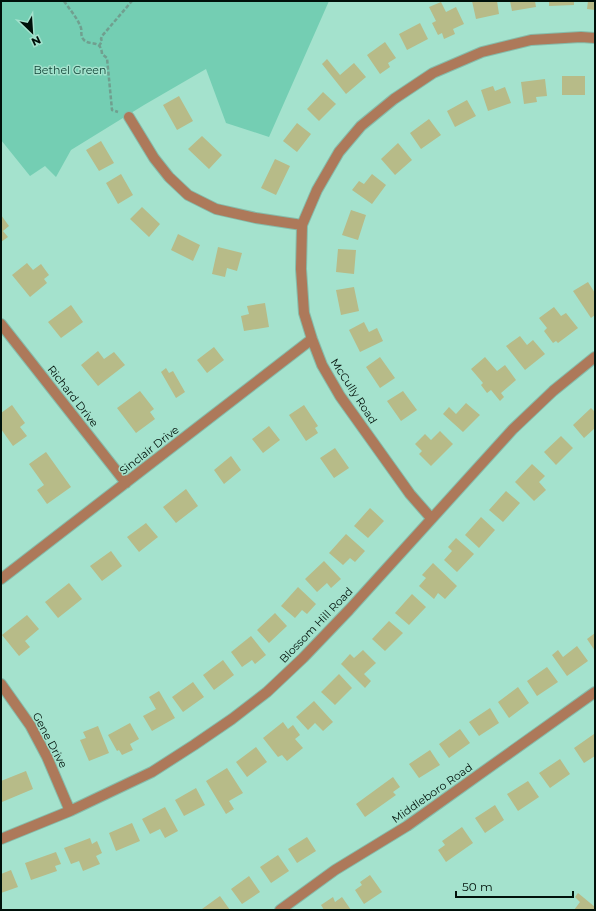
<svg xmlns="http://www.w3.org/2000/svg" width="596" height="911" viewBox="0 0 596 911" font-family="Montserrat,sans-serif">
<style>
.green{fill:#74ceb3}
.building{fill:#b7bb88}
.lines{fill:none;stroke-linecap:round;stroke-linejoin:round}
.minor-casing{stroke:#86bcaa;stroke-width:12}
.path{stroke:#709f8f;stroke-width:2.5;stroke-dasharray:4 2;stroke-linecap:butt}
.minor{stroke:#ad795a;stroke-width:10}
.labels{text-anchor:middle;stroke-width:3;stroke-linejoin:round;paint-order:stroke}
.park-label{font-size:11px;fill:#114437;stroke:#a4e2cd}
.street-label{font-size:11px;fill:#00110a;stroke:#a4e2cd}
</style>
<rect width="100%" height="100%" fill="#a4e2cd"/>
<path class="green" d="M1 1H329L269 137 226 123 206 69 144 105 71 150 56 177 45 166 30 176 1 140Z"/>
<path class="building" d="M472 1H497L499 14 476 19Z
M510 1H535L536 7 512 11Z
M549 1H574V5L549 6Z
M588 1H595V10L587 9Z
M441 2 446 12 456 7 464 24 453 29 455 34 444 39 442 33 438 35 432 23 436 21 429 7Z
M420 23 428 39 407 50 399 34Z
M385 42 396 58 388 63 390 67 380 74 367 55Z
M327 59 340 75 354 63 366 77 346 94 322 64Z
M562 76H585V95H562Z
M545 79 547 96 536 97 537 102 524 104 521 82Z
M493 86 495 91 505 87 511 103 488 111 481 90Z
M323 92 336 104 319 121 307 109Z
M179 96 193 121 177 130 163 105Z
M467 100 476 116 455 127 447 111Z
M429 119 441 135 421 149 410 133Z
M297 123 311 134 297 152 283 141Z
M202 136 222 155 209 169 188 149Z
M101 141 114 163 99 171 86 150Z
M398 143 412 160 395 175 381 159Z
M275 159 290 166 276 195 261 188Z
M121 174 133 195 118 204 106 183Z
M372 174 386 185 372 204 352 190 359 181 364 184Z
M142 207 160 224 149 237 130 219Z
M351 210 366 215 358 240 342 235Z
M1 215 9 226 3 231 8 237 1 242Z
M178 234 200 245 193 261 171 250Z
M218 247 242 253 237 271 227 268 225 277 212 274Z
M338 249 356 250 354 274 336 272Z
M27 263 33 270 41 264 49 275 44 279 47 283 30 297 12 275Z
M588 282 595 293V315L591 318 573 291Z
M354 287 359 311 341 315 336 290Z
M265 303 269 327 244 331 241 316 249 314 247 306Z
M71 305 83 322 61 338 48 322Z
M554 307 561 316 566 313 578 328 558 343 556 341 553 343 544 331 547 328 539 318Z
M364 322 369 332 377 328 383 341 360 352 349 330Z
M520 336 527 345 533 340 545 354 525 370 506 346Z
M214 347 224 360 207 373 197 360Z
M98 351 104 359 114 352 125 365 98 386 81 365Z
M380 357 395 378 380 388 366 367Z
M485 357 497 371 505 365 516 380 501 393 504 397 500 401 491 390 487 393 481 385 483 383 471 369Z
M166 368 169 373 173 371 185 392 176 398 161 372Z
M140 391 154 409 150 412 155 419 136 433 117 408Z
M403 391 417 410 401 421 387 401Z
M466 403 480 415 463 432 443 414 449 407 456 414Z
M12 405 25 423 20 427 27 436 13 446 1 429V413Z
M304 405 318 426 315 428 318 433 306 441 289 415Z
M591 408 595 412V428L584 438 573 425Z
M269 426 280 440 263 453 252 439Z
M440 431 453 444 431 466 419 454 422 451 415 444 425 434 431 440Z
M561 436 573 448 556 465 544 452Z
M335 448 349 468 334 478 320 458Z
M46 452 71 487 47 504 37 490 44 485 29 464Z
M231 456 241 470 224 484 214 470Z
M532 464 545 476 539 482 546 490 534 501 515 482Z
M186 489 198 506 176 523 163 507Z
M506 491 520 503 503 522 489 510Z
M370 508 384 521 368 538 354 526Z
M481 517 495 530 479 548 465 535Z
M146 523 158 537 139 552 127 537Z
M346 534 365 551 355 562 350 558 343 565 329 553Z
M456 538 474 554 457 572 444 560 452 551 448 547Z
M111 551 122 566 102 581 90 566Z
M324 561 341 579 331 588 327 583 317 592 305 579Z
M433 563 457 586 445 599 438 593 434 599 419 586 426 578 422 575Z
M69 583 82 599 58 618 45 602Z
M298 587 316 604 307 614 302 610 295 618 281 606Z
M412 594 426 607 409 625 395 613Z
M275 613 287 626 269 643 257 630Z
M27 615 39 629 25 641 30 647 19 656 2 635Z
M389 621 403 633 385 651 372 639Z
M595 633V651L587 639Z
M251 636 266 655 255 664 252 660 242 667 231 652Z
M577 646 588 661 567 676 552 655 558 650 563 657Z
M363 650 376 663 364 674 371 681 365 688 341 664 350 654 354 658Z
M223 660 234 675 214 690 203 675Z
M547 667 558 682 537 696 527 681Z
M339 674 352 688 335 705 321 692Z
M193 682 204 697 183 712 172 697Z
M518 687 529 703 509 718 498 702Z
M159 691 175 718 152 731 143 716 156 709 149 697Z
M314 701 333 722 323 731 315 723 308 730 296 717Z
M490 708 499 723 479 736 469 722Z
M283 722 288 729 293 725 300 735 295 739 303 748 287 761 282 755 278 757 263 738Z
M130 723 139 739 130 744 133 750 122 755 119 750 117 751 108 735Z
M98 726 109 753 89 761 80 740 86 738 83 732Z
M460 729 470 743 449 758 439 744Z
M594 734 595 756 584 763 574 748Z
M256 747 267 762 247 777 236 762Z
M430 750 440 765 419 778 409 764Z
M560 759 570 774 550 788 539 773Z
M227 768 243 793 229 801 234 809 226 814 206 781Z
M26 771 33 789 2 802 1 800V781Z
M393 777 400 787 393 792 396 795 365 817 356 804Z
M528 781 539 797 518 811 507 794Z
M196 788 205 805 184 816 175 800Z
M495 805 504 820 485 833 475 818Z
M165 807 178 831 165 838 160 829 150 834 142 819Z
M132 823 140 841 116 851 109 833Z
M462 827 473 843 446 862 438 850 445 845 442 841Z
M307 837 316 851 297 863 288 849Z
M90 838 92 844 97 841 102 853 96 856 100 864 83 871 79 861 71 864 64 848Z
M56 852 61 864 55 866 57 871 31 880 25 863Z
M278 855 289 871 271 883 260 867Z
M11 870 18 887 1 893V874Z
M370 875 382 892 364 904 355 890 362 885 360 882Z
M249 876 260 892 242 904 231 889Z
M578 893 595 907V910H574L580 902 575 897Z
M220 896 230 910H203L202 909Z
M333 897 335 902 342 897 351 910H324L321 905Z"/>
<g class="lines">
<defs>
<path id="minor" d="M129 117 154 158 169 177 188 195 216 209 256 218 302 225
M1 324 126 483
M431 518 410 494 340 396 322 365 312 339 304 313 301 269 302 225 317 190 339 152 361 126 394 99 433 73 482 52 531 40 581 37 595 38
M1 579 312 339
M1 684 30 725 47 757 70 811
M1 839 70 811 152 772 194 745 232 719 267 692 303 658 349 610 513 429 553 391 595 357
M280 910 335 870 407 826 595 692"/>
</defs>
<use href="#minor" class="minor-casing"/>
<path class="path" d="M64 1C70 10 77 17 81 28 82 32 80 36 84 40 90 46 101 39 102 54L107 58 112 110 118 112
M99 46 102 41 101 39 102 36 132 1"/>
<use href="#minor" class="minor"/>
</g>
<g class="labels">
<g class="park-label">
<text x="70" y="74">Bethel Green</text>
</g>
<g class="street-label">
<text transform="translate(354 391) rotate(57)" y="4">McCully Road</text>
<text transform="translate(73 396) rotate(52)" y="4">Richard Drive</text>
<text transform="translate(149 450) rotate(-38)" y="4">Sinclair Drive</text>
<text transform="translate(316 625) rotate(-46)" y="4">Blossom Hill Road</text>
<text transform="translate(50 740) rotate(62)" y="4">Gene Drive</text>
<text transform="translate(432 793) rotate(-35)" y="4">Middleboro Road</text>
</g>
</g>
<rect width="596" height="911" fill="none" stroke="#00110a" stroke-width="4"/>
<g transform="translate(32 32) rotate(155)" stroke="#a4e2cd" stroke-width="3" paint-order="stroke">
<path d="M0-3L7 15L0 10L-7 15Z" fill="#00110a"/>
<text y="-6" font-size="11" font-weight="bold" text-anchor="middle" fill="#00110a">N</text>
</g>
<path d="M456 891v6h117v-6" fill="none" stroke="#00110a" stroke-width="2"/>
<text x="462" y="891" font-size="12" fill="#00110a" stroke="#a4e2cd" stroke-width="3" paint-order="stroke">50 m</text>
</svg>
